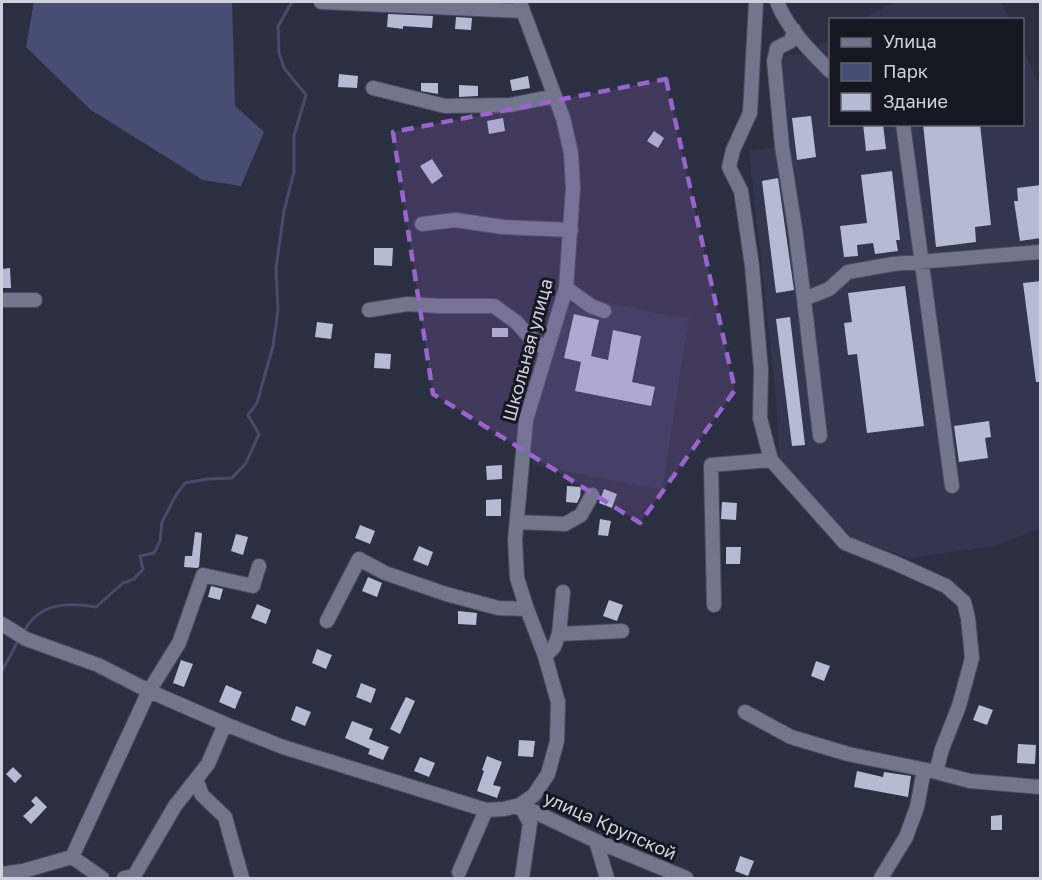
<svg xmlns="http://www.w3.org/2000/svg" width="1042" height="880" viewBox="0 0 1042 880" font-family="'Golos Text',sans-serif">
<style>
.built{fill:#32364f}
.green{fill:#484e73}
.lines{fill:none;stroke-linecap:round;stroke-linejoin:round}
.stream{stroke:#494a6a;stroke-width:3}
.building{fill:#b6bbd4}
.minor-casing{stroke:#494c5e;stroke-width:16}
.minor{stroke:#71768c;stroke-width:14}
.marked{fill:#9866ca;fill-opacity:0.2;stroke:#9866ca;stroke-width:4.5;stroke-dasharray:12 8;stroke-linejoin:round}
.labels{text-anchor:middle;stroke-width:6;stroke-linejoin:round;paint-order:stroke}
.street-label{font-size:18px;fill:#cfd1de;stroke:#161720}
</style>
<rect width="100%" height="100%" fill="#2b2f42"/>
<path class="built" d="M894 2H1001L1010 19H863Z
M830 39V124H1022L1023 48 1040 87V528L994 546 909 558 850 537 780 461 775 388 749 151 788 145 780 56 806 53Z
M605 302 670 316 689 317 662 490 533 465 532 428 541 395 568 304 590 309 604 306Z"/>
<path class="green" d="M34 2H232L235 106 264 132 241 186 203 180 91 110 26 47Z"/>
<g class="lines">
<path class="stream" d="M23 634C25 630 27 625 31 621 47 602 73 603 96 607L123 583 134 579 143 569 140 556 154 553 160 541 162 522 176 495 185 483 207 479 232 478 246 463 259 434 248 415 257 403 273 346 278 310 276 268 284 211 294 172V136L306 95 284 68 279 53 278 26 292 2
M2 671 19 639"/>
</g>
<path class="building" d="M388 14 433 16 432 28 403 26V29L387 27Z
M456 17 472 18 471 30 455 29Z
M339 74 358 76 357 88 338 87Z
M528 76 530 88 512 91 510 80Z
M421 83H438V94L421 91Z
M459 85 478 86V96L459 97Z
M811 116 816 157 797 160 792 118Z
M503 118 505 131 489 134 487 121Z
M863 124H883L886 149 866 151Z
M923 124H980L991 225 975 227 976 242 936 247Z
M654 131 664 138 658 148 647 141Z
M432 159 443 176 432 184 420 166Z
M892 171 900 240H896L898 251 875 254 873 243 857 245 858 256 844 257 840 226 867 223 861 175Z
M778 178 794 290 776 293 762 181Z
M1041 185V238L1020 241 1014 201H1018L1017 188Z
M374 248H393L392 266 374 265Z
M10 268 11 288H2V269Z
M1041 281V382H1036L1023 283Z
M905 286 924 426 867 433 857 354 848 355 844 323 852 322 848 293Z
M574 314 599 320 591 356 608 360 613 330 641 336 632 382 655 387 651 406 575 391 581 362 564 358Z
M790 317 805 445 792 446 776 319Z
M317 322 333 324 331 339 315 337Z
M492 328H508V337H492Z
M375 353 391 354 390 369 374 368Z
M989 421 991 437 985 438 988 458 959 462 954 426Z
M502 465V479L487 480 486 466Z
M567 486 581 487 580 497 577 503 566 502Z
M604 489 617 494 612 508 599 503Z
M501 499V516H486V500Z
M722 502 737 503 736 520 721 519Z
M600 519 611 521 608 536 598 535Z
M360 525 375 531 370 544 355 538Z
M195 532 202 533 199 567 197 568 184 567 185 556H192Z
M236 534 248 537 243 555 231 551Z
M419 546 433 552 428 566 413 560Z
M726 547H741L740 564H726Z
M368 577 382 583 377 597 362 591Z
M211 586 223 589 220 600 208 597Z
M609 600 623 605 617 621 603 616Z
M257 604 271 610 266 624 251 618Z
M458 611 477 613 476 625 458 624Z
M317 649 332 655 326 669 312 663Z
M181 660 193 664 184 687 173 683Z
M816 661 830 666 824 681 811 676Z
M361 683 376 689 371 703 356 697Z
M226 685 242 692 235 709 219 702Z
M406 697 415 701 400 734 390 729Z
M979 705 993 710 987 725 973 720Z
M296 706 311 712 305 726 291 720Z
M352 721 373 729 369 739 389 747 383 760 368 754 370 749 345 738Z
M519 740 535 741 533 757 518 756Z
M1018 744 1036 745 1035 764 1017 763Z
M487 756 502 762 493 785 501 787 497 798 477 791 484 771 482 770Z
M420 757 435 763 429 777 414 771Z
M13 767 22 776 15 783 6 774Z
M857 771 883 777 884 772 911 776 908 797 854 787Z
M36 796 47 807 31 824 23 816 35 805 31 801Z
M1002 815V830H991V816Z
M740 856 754 861 748 876 735 871Z"/>
<g class="lines">
<defs>
<path id="minor" d="M321 2 523 11
M756 2 750 113 733 150 729 167 741 191 752 266 761 370 760 418 771 460 845 543 895 563 946 586 964 602 968 618 972 658 959 706 942 749 936 772
M777 2C787 28 810 51 830 71
M794 30 791 41 777 48 774 61 782 146 795 228 804 299
M373 88 445 106 510 105 555 96
M903 124 952 486
M422 224 455 220 503 227 571 230
M566 288 591 306 604 311
M2 300H35
M369 310 408 304 439 306H494L516 322 528 335 547 351
M820 436 804 299 829 289 848 272 893 264 1040 252
M517 522 565 524 581 515 592 495
M714 605 711 465 771 460
M327 621 359 559 385 573 446 594 498 608 527 609
M2 624 26 639 98 665 149 691 225 724 283 747 486 810 504 809 520 805 534 795 548 774 557 741 558 702 545 656 527 609 517 578 515 540 526 420 566 288 573 188 571 153 563 118 523 11 520 2
M559 634 563 592
M545 656 554 647 559 634 622 631
M745 712 791 737 848 754 936 772 970 781 1040 787
M196 779 202 795 225 817 242 878
M520 805 596 841 686 878
M520 805 530 823 522 878
M596 841 607 878
M72 857 149 691 179 643 203 575 253 586 259 566
M459 872 486 810
M2 874 23 871 72 857 102 878
M124 878 134 876 175 806 208 764 225 724
M881 878 906 837 917 807 924 770"/>
</defs>
<use href="#minor" class="minor-casing"/>
<use href="#minor" class="minor"/>
</g>
<path class="marked" d="M666 79 735 390 640 523 433 394 393 132Z"/>
<g class="labels">
<g class="street-label">
<text transform="translate(528 350) rotate(-75)" y="6">Школьная улица</text>
<text transform="translate(610 826) rotate(24)" y="6">улица Крупской</text>
</g>
</g>
<rect width="1042" height="880" fill="none" stroke="#cfd1de" stroke-width="6"/>
<rect x="829" y="18" width="195" height="108" fill="#161720" stroke="#60616c" stroke-width="1.5"/>
<rect x="841" y="38" width="30" height="9" fill="#71768c" stroke="#60616c" stroke-width="1.5"/>
<text x="883" y="48" font-size="18" fill="#cfd1de">Улица</text>
<rect x="841" y="63" width="30" height="18" fill="#484e73" stroke="#60616c" stroke-width="1.5"/>
<text x="883" y="78" font-size="18" fill="#cfd1de">Парк</text>
<rect x="841" y="93" width="30" height="18" fill="#b6bbd4" stroke="#60616c" stroke-width="1.5"/>
<text x="883" y="108" font-size="18" fill="#cfd1de">Здание</text>
</svg>
